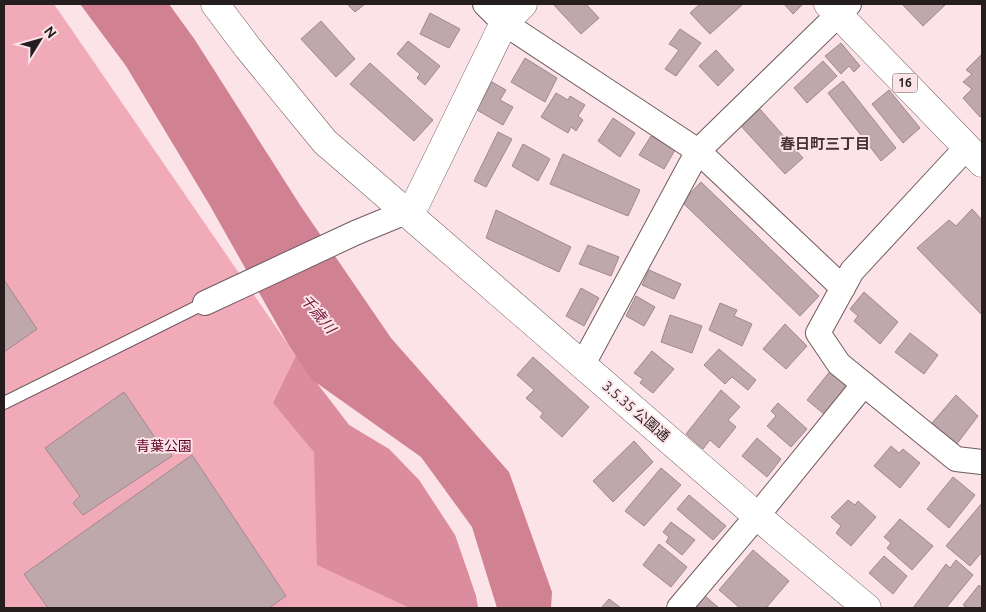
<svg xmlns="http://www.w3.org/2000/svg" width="986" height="612" viewBox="0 0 986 612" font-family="Ubuntu,'Noto Sans JP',sans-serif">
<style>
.green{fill:#f1aab8}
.forest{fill:#db8d9d}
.water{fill:#d08293}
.building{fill:#bfa8ac;stroke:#9f898d}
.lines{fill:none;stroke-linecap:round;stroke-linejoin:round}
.lane-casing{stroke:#705b5f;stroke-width:14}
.street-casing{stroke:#705b5f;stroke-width:26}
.secondary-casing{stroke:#705b5f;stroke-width:29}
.primary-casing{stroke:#705b5f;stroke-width:29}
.lane{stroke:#fff;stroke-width:12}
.street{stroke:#fff;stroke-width:24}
.secondary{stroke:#fff;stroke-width:28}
.primary{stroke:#fff;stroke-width:28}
.labels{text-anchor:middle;stroke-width:4;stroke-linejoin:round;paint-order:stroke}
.shield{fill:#fce3e8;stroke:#66585b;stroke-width:1}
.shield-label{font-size:12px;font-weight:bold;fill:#261d1f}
.street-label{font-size:14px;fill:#261d1f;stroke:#fce3e8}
.park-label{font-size:14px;fill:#5f0026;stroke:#fce3e8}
.neighbourhood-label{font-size:15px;font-weight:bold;fill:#463337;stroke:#fce3e8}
.water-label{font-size:15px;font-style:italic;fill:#6f1233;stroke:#fce3e8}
</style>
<rect width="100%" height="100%" fill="#fce3e8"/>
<path class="green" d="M4 4H54L296 356 349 425 389 449 419 480 455 535 476 596 478 608H4Z"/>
<path class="forest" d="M296 356 349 425 389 449 419 480 455 535 476 596 478 608H410L317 565 314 452 273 403Z"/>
<path class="water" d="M80 4H169L195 40 300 205 391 338 509 472 552 592 551 608H497L472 527 421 457 311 379 288 344 209 204 126 66Z"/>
<path class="building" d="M347 4H365L355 12Z
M553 4H586L599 18 581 34Z
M700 4H743L710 34 690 13Z
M784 4H803L793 14Z
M902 4H944L945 5 923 26Z
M430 13 460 29 449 48 420 34Z
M321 21 355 59 336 77 301 39Z
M680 29 701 43 676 76 665 69 679 50 669 44Z
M408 41 440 66 425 85 417 78 420 74 397 54Z
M841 43 860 66 854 72 849 66 841 74 825 56Z
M716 50 734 70 718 86 699 66Z
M982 54V115L980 117 963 98 972 89 963 82 972 74 966 70Z
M525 58 557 78 545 102 511 82Z
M823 61 837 76 807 103 794 88Z
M370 63 433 120 414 141 350 84Z
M843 81 896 148 881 161 828 93Z
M492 82 506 90 500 100 513 107 503 125 477 110Z
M889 90 920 128 903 143 872 104Z
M556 93 568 100 570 96 585 105 578 116 583 120 576 131 571 127 568 133 541 117Z
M759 108 803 158 785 174 740 125Z
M613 118 635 133 620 157 598 141Z
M498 132 512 139 486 187 474 181Z
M651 136 675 150 664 169 639 155Z
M523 144 550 159 538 181 512 166Z
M563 154 640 190 628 216 550 184Z
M701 182 819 296 800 316 682 202Z
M972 209 982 220V315L917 248 949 220 956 226Z
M496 210 571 247 559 272 486 238Z
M588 245 619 257 611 276 579 264Z
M649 270 681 284 674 299 642 285Z
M4 280 37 329 4 352Z
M581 288 599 298 584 326 566 316Z
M864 292 898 322 880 344 854 321 858 316 850 309Z
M636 296 655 307 644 326 626 316Z
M720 303 737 310 734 316 752 324 742 346 709 330Z
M670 315 702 326 692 353 661 342Z
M785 324 807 346 786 369 763 349Z
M910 333 938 355 924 374 895 352Z
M719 349 756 380 748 390 732 377 725 384 704 365Z
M652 351 674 369 653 393 640 383 643 379 634 373Z
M533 357 589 407 562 437 540 417 543 413 526 398 534 390 517 375Z
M831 370 849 385 824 414 807 400Z
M721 390 740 407 728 420 736 427 719 448 710 440 703 449 686 434Z
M124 392 158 442 162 439 172 456 83 515 73 503 80 496 45 448Z
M956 395 978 416 956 445 932 423Z
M778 403 807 429 791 447 767 426 776 416 771 411Z
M757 438 781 459 767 477 742 456Z
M634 441 653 462 613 502 593 481Z
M891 446 899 453 903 449 920 463 900 488 874 466Z
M192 455 286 596 269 608H48L24 574Z
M661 468 681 485 644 526 625 511Z
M953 477 975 495 949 528 927 509Z
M689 495 726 526 713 540 677 509Z
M848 500 855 505 858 501 876 517 851 546 836 533 841 526 831 517Z
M982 503V552L970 566 946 546Z
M900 519 933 546 912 570 887 548 891 543 884 537Z
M671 522 695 540 682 555 666 542 669 537 663 532Z
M659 544 687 567 671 587 643 565Z
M753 550 789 581 766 608H740L719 590Z
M884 556 907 576 893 594 869 573Z
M956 560 973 575 946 608H913L946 564 950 568Z
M979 585 982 588V608H968L963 605Z
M705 596 719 608H695Z
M609 599 621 608H601Z"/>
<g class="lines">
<defs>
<path id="lane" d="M4 403 205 303"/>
<path id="street" d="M485 4 504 23 698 151 843 288
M967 147 852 271 818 333 839 364 956 459 982 462
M205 303 355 233 406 212
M583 364 698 151 849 4
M679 608 757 516 864 384"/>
<path id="secondary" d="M215 4 248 48 325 142 757 516 867 608
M406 212 416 203 504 23 523 4"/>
<path id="primary" d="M828 4 982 163"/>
</defs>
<use href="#lane" class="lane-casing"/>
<use href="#street" class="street-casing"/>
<use href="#secondary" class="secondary-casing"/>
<use href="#primary" class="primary-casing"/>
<use href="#lane" class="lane"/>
<use href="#street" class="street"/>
<use href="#secondary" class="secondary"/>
<use href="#primary" class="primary"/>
</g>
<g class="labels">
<rect class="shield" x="892.5" y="73.5" width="25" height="19" rx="4"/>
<g class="shield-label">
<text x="905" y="87">16</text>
</g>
<g class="street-label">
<text transform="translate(636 411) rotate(41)" y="5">3.5.35 公園通</text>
</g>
<g class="park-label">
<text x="164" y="451">青葉公園</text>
</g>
<g class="neighbourhood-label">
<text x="825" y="149">春日町三丁目</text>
</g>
<g class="water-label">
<text transform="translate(318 314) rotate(50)" y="5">千歳川</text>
</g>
</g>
<rect width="986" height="612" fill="none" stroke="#261d1f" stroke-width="10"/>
<g transform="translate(40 40) rotate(53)" stroke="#fce3e8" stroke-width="4" paint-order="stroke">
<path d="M0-4L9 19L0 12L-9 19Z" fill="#261d1f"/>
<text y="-8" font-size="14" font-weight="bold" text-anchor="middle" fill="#261d1f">N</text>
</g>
</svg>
